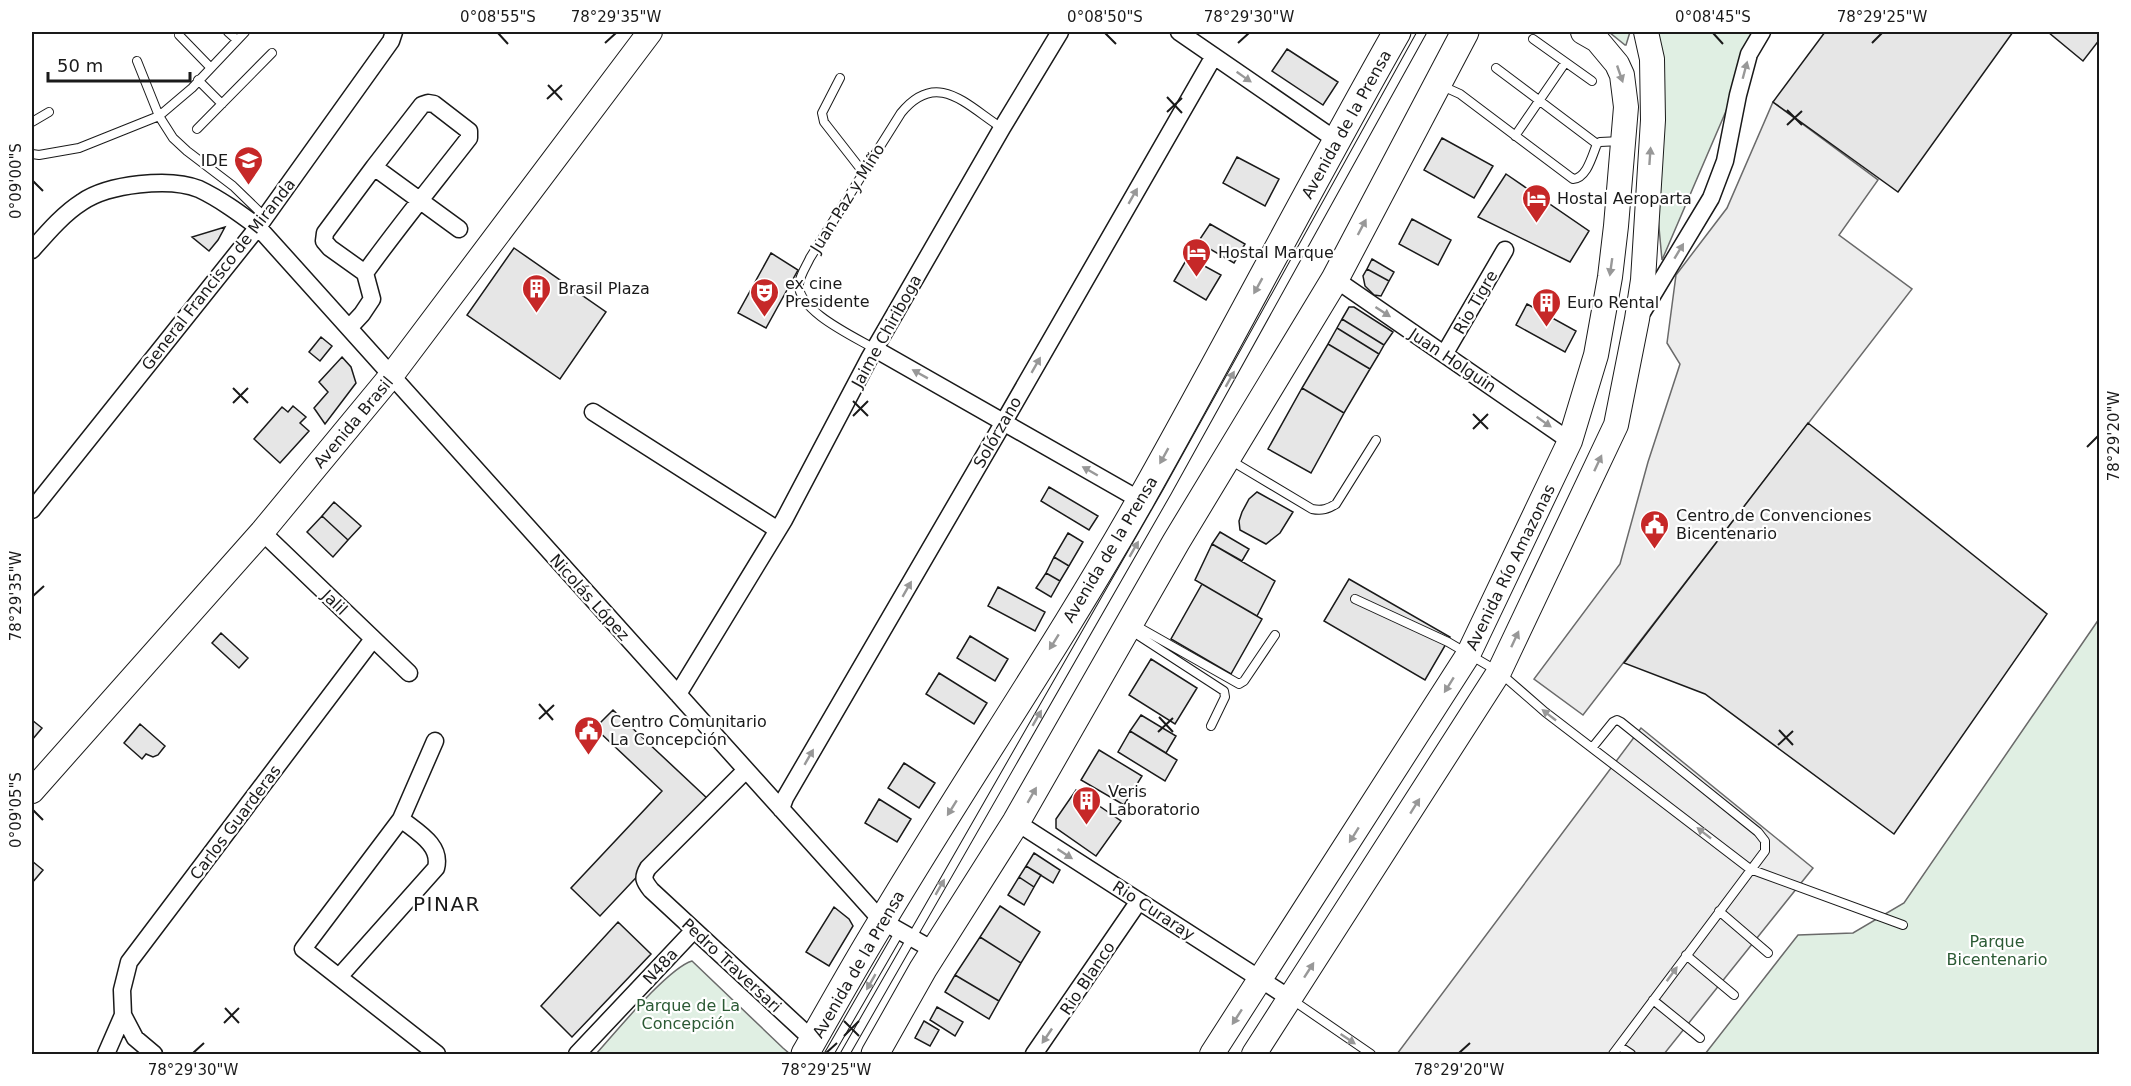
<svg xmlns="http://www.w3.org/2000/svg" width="2131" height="1086" viewBox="0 0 2131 1086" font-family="'DejaVu Sans',sans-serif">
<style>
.green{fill:#e0efe3;stroke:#6a6a6a;stroke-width:1.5}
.parking{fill:#ededed;stroke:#6a6a6a;stroke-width:1.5}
.building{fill:#e6e6e6;stroke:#1a1a1a;stroke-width:1.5}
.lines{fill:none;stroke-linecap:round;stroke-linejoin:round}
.lane-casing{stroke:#1a1a1a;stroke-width:10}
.street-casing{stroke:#1a1a1a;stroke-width:19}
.secondary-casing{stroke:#1a1a1a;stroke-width:26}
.primary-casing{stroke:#1a1a1a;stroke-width:29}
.lane{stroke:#fff;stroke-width:8}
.street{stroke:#fff;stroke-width:16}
.secondary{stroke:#fff;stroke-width:24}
.primary{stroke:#fff;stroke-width:27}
.oneway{fill:#989898}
.ticks{fill:none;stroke:#1a1a1a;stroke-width:2}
.labels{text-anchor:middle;stroke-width:4.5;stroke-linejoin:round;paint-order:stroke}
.street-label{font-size:16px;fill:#1a1a1a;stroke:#fff}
.poi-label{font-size:16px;fill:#1a1a1a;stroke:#fff;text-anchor:start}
.park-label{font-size:16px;fill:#2b5a34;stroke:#fff}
.quarter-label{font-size:20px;letter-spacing:1.5px;fill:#1a1a1a;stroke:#fff}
.neatline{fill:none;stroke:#1a1a1a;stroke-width:2}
.ticks-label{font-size:15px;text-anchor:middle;fill:#1a1a1a}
</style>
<rect width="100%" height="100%" fill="#fff"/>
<path class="green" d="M1609 32H1630L1626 45H1625Z
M1641 32H1760L1662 260Z
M2099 619V1054H1705L1798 935 1853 933 1904 903Z
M692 961 783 1048 790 1054H596C615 1033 668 968 692 961Z"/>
<path class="parking" d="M1773 102 1878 180 1839 235 1912 289 1583 715 1534 679 1620 564 1648 462 1680 364 1667 343 1676 275 1727 208Z
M1641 728 1813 868 1664 1054H1397Z"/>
<path class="building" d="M1825 32H2013L1898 192 1773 102Z
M2048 32H2100V39L2083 61Z
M1287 49 1338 82 1323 105 1272 71Z
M1442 138 1493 166 1474 198 1424 170Z
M1237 157 1279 179 1265 206 1223 183Z
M1506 174 1589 231 1570 262 1478 217Z
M1412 219 1451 240 1438 265 1399 244Z
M1210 224 1245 244 1234 263 1198 242Z
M225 227 218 240 209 251 192 237Z
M514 248 606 312 560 379 467 315Z
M771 253 798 270 766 328 738 313Z
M1188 257 1221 275 1206 300 1174 281Z
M1372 259 1394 272 1389 281 1367 269Z
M1367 269 1389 281 1381 296 1374 295 1365 286 1363 276Z
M1527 304 1576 331 1565 352 1516 325Z
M1349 307H1354L1393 332 1384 345 1342 319Z
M1342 319 1384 345 1379 354 1337 328Z
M1337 328 1379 354 1370 369 1328 344Z
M321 337 332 346 320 361 309 352Z
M1328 344 1370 369 1344 413 1302 388Z
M342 357 351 367 356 383 325 424 314 408 328 392 319 382Z
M1302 388 1344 413 1311 473 1268 449Z
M293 406 306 417 300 423 309 431 280 463 254 439 282 407 288 412Z
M1808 423 2047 614 1894 834 1705 694 1624 663Z
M1049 487 1098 516 1089 530 1041 501Z
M1257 492 1293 512 1280 533 1266 544 1240 530 1239 521 1242 512 1249 499Z
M334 502 361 526 348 540 322 516Z
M322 516 348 540 333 557 307 532Z
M1220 532 1249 549 1242 561 1212 544Z
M1068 533 1083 542 1069 566 1054 557Z
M1212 544 1275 581 1257 616 1195 580Z
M1054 557 1069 566 1060 581 1046 573Z
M1046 573 1060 581 1051 597 1036 588Z
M1349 579 1450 637 1425 680 1324 621Z
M1202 584 1262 619 1231 674 1171 639Z
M998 587 1045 612 1035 631 988 606Z
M221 633 248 658 239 668 212 643Z
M970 636 1008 659 995 681 957 658Z
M1151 659 1197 688 1175 724 1129 695Z
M939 673 987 703 974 724 926 694Z
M613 710 709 800 600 916 571 888 662 791 595 728Z
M1141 715 1176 736 1166 753 1130 731Z
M32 720 42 728 32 740Z
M140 724 165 746 158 755 153 757 146 754 142 759 124 743Z
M1130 731 1177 760 1165 781 1118 752Z
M1099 750 1142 776 1124 805 1081 780Z
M904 763 935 783 919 808 888 788Z
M1076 790 1121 821 1096 856 1056 828V819Z
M879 799 911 819 897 842 865 823Z
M1034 853 1060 870 1053 883 1026 866Z
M32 861 43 870 32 883Z
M1026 866 1041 875 1034 887 1019 877Z
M1019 877 1034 887 1024 905 1008 895Z
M1000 906 1040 932 1021 963 980 937Z
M834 907 849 919 853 926 829 966 806 952Z
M618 922 651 954 572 1037 541 1006Z
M980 937 1021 963 999 1001 955 975Z
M955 975 999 1001 989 1019 945 992Z
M937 1007 963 1022 955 1036 930 1020Z
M924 1021 939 1030 930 1046 915 1038Z"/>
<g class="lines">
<defs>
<path id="lane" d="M228 32 237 40
M179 35 211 68
M1533 39 1592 81
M137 61 159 116 173 138 187 151 233 186 265 217
M1496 68 1597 144
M840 78 822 113 824 122 863 172
M198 80 222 104
M1440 85 1460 94 1573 179C1587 178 1592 156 1597 144L1600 142 1621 141
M32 122 49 112
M197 129 272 53
M1515 136 1565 63
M32 154 39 155 79 148 159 116 192 88 245 32
M875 349C855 337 797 311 799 284 800 275 807 265 810 258L901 113C937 69 966 105 1002 128
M1230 460 1312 509C1322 511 1328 509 1336 504L1376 440
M1355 599 1448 642 1499 672 1545 712 1750 869 1903 925
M1133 624 1239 684 1244 681 1275 635
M1130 630 1224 691 1225 697 1211 726
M1592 748 1613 722 1617 720 1621 722 1758 832 1765 841V851L1613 1054
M1719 911 1768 953
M1686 955 1734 995
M1291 999 1371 1054
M1653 1000 1700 1038
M1619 1046 1631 1054
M829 1054 900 931
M845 1054 1167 492 1422 32"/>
<path id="street" d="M1179 32 1336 140
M32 250C47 233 63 214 82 202 108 184 170 177 199 189 220 199 239 213 258 227L882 921 935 951
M365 273 330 248 324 241 325 233 374 167
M1335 279 1570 441
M1643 311 1711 198 1725 161 1738 95 1749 54 1762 32
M349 328 362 314 372 299 365 273C398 227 434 183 469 138V131L434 104 428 103 422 105 374 167 459 229
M875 349 1140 500
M1445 353 1505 250
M593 412 778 530
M32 510 258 227 391 41 394 32
M262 532 409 673
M678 694 784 520 870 357 1002 128 1060 32
M435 741 401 819 303 949 437 1054
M746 770 648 868C642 878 644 881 651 890L813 1040
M781 809 785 798 998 432 1214 56
M1016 822 1291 999
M339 977 436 868C442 845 417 832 401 819
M123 1015 135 1038 154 1054
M106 1054 123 1015 122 990 129 962 373 639
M577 1054 694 930
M1034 1054 1139 901"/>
<path id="secondary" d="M32 791 262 532 391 376 650 32
M1212 1054 1468 655 1570 441 1596 355 1610 277 1616 226 1626 107 1622 75 1617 64 1597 40 1583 32
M1254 1054 1499 672 1616 425 1637 319 1643 280 1653 120 1652 59 1646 32"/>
<path id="primary" d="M805 1054C830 1010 855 965 882 921 966 780 1059 644 1140 501 1228 345 1309 187 1397 32
M875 1054 923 969 1016 822 1176 542 1335 279 1465 32"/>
</defs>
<use href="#lane" class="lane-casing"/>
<use href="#street" class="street-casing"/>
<use href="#secondary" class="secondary-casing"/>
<use href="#primary" class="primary-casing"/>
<use href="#lane" class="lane"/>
<use href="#street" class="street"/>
<use href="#secondary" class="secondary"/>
<use href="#primary" class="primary"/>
</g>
<defs><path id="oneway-solid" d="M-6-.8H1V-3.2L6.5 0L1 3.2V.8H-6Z" transform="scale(1.5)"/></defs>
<g class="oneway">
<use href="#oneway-solid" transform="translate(1745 70) rotate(-75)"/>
<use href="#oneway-solid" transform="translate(1620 74) rotate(71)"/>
<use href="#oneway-solid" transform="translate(1244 77) rotate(35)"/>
<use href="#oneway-solid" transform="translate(1650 156) rotate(-86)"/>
<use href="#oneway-solid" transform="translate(1133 196) rotate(-60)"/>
<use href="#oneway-solid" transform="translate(1362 227) rotate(-62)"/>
<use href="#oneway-solid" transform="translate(1679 251) rotate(-59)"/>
<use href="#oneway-solid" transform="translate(1611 267) rotate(98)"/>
<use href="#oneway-solid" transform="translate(1258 286) rotate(119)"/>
<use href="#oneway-solid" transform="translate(1383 312) rotate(33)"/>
<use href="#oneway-solid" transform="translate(1036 365) rotate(-60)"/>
<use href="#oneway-solid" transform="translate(920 374) rotate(-151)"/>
<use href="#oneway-solid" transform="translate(1230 379) rotate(-61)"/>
<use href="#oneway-solid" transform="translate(1544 422) rotate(35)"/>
<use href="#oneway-solid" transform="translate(1164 456) rotate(119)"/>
<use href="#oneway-solid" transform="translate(1598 463) rotate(-65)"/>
<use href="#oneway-solid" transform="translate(1090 471) rotate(-150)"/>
<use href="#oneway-solid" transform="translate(1134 549) rotate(-60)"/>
<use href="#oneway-solid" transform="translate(907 589) rotate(-60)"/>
<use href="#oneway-solid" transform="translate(1515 639) rotate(-65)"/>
<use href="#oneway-solid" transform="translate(1054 642) rotate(122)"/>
<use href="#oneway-solid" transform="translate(1449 685) rotate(122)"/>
<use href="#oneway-solid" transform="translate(1549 715) rotate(-142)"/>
<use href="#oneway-solid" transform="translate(1037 718) rotate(-60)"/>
<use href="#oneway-solid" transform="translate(809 757) rotate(-60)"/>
<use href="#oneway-solid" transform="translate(1032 795) rotate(-60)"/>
<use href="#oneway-solid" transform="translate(1415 806) rotate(-58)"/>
<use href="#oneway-solid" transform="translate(952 808) rotate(122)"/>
<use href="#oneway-solid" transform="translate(1704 833) rotate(-142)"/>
<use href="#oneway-solid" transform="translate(1354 835) rotate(122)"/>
<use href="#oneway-solid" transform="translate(1065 854) rotate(33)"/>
<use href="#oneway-solid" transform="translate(940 887) rotate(-60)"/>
<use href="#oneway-solid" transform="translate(1309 970) rotate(-57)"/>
<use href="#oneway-solid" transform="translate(1672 974) rotate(-54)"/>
<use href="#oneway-solid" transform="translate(871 982) rotate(120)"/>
<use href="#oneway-solid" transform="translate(1237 1017) rotate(123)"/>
<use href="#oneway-solid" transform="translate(1047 1036) rotate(124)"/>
<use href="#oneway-solid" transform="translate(1348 1039) rotate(34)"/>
</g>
<path class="ticks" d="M498 33 508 44M1105 33 1116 44M1713 33 1723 44M605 43 616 33M1238 43 1249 33M1872 43 1882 33M548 85 562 100M1167 97 1182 113M547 99 562 85M1787 110 1802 125M1167 112 1182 98M1787 125 1802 111M33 181 43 191M233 388 248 403M853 401 868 416M233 403 248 388M1473 414 1488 429M853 416 868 401M1473 429 1488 414M2087 447 2098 436M33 596 44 586M539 704 553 720M1159 717 1173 732M539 719 554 705M1779 730 1793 745M1158 732 1173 718M1778 745 1793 731M33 810 43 820M225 1008 239 1023M844 1021 859 1036M224 1023 239 1008M844 1036 859 1021M193 1053 204 1043M826 1053 837 1043M1459 1053 1470 1043"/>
<defs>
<symbol id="school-pin" viewBox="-11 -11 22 30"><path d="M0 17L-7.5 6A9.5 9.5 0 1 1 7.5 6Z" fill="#c62828" stroke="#fff"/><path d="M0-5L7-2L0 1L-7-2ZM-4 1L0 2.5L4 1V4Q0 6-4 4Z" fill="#fff"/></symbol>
<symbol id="hotel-pin" viewBox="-11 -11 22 30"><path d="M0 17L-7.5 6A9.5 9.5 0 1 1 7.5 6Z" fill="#c62828" stroke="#fff"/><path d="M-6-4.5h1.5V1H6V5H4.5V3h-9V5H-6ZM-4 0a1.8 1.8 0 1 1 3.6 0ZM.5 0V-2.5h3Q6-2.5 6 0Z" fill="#fff"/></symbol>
<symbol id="building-pin" viewBox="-11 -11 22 30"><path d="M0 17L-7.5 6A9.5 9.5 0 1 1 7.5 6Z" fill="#c62828" stroke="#fff"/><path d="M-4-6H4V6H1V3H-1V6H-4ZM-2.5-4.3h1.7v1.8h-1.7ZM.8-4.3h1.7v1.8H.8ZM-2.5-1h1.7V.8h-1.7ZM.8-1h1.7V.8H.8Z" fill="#fff"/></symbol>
<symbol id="theatre-pin" viewBox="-11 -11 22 30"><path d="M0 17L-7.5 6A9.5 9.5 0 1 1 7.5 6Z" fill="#c62828" stroke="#fff"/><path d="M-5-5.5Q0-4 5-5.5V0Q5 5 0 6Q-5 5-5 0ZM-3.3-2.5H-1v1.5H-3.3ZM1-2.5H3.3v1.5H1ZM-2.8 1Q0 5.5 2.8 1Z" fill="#fff"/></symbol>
<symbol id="civic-pin" viewBox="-11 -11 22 30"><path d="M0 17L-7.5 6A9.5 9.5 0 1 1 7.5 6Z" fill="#c62828" stroke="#fff"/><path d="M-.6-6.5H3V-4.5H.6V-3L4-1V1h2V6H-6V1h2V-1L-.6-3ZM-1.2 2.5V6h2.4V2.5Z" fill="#fff"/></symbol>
</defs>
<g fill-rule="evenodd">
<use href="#school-pin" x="232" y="144" width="33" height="45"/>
<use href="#hotel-pin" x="1520" y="182" width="33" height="45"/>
<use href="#hotel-pin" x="1180" y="236" width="33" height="45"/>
<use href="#building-pin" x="520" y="272" width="33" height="45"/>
<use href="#theatre-pin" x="748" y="276" width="33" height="45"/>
<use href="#building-pin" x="1530" y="286" width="33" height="45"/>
<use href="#civic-pin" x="1638" y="508" width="33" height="45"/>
<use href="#civic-pin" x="572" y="714" width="33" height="45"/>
<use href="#building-pin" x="1070" y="784" width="33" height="45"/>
</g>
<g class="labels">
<g class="street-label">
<text transform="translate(1346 124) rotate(-61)" y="6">Avenida de la Prensa</text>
<text transform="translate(847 198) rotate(-58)" y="6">Juan Paz y Miño</text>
<text transform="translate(218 274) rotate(-52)" y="6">General Francisco de Miranda</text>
<text transform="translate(1475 302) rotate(-60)" y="6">Rio Tigre</text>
<text transform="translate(886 331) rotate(-61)" y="6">Jaime Chiriboga</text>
<text transform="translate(1453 360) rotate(34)" y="6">Juan Holguin</text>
<text transform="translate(353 422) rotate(-50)" y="6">Avenida Brasil</text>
<text transform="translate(997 432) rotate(-60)" y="6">Solórzano</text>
<text transform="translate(1110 549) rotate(-59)" y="6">Avenida de la Prensa</text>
<text transform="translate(1510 567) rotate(-64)" y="6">Avenida Río Amazonas</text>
<text transform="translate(590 597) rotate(48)" y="6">Nicolás López</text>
<text transform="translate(335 602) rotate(44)" y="6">Jalil</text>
<text transform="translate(235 822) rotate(-53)" y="6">Carlos Guarderas</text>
<text transform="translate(1154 910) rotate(33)" y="6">Rio Curaray</text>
<text transform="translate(858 964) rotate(-60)" y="6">Avenida de la Prensa</text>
<text transform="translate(732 965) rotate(43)" y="6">Pedro Traversari</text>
<text transform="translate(660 966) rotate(-47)" y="6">N48a</text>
<text transform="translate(1087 978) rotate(-56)" y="6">Rio Blanco</text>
</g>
<g class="poi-label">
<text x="228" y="166" text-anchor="end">IDE</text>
<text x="1557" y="204">Hostal Aeroparta</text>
<text x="1218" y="258">Hostal Marque</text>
<text x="785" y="289">ex cine<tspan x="785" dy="18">Presidente</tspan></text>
<text x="558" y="294">Brasil Plaza</text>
<text x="1567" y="308">Euro Rental</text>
<text x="1676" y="521">Centro de Convenciones<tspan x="1676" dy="18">Bicentenario</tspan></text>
<text x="610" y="727">Centro Comunitario<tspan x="610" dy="18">La Concepción</tspan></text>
<text x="1108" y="797">Veris<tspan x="1108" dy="18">Laboratorio</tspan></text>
</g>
<g class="park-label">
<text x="1997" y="947">Parque<tspan x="1997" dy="18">Bicentenario</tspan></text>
<text x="688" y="1011">Parque de La<tspan x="688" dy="18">Concepción</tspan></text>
</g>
<g class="quarter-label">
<text x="447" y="911">PINAR</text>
</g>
</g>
<rect width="2131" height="1086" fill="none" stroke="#ffffff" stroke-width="66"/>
<path d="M48 72v9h142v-9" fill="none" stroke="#1a1a1a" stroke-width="3"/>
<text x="57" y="72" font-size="18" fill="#1a1a1a" stroke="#ffffff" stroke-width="4.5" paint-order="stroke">50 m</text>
<rect x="33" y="33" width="2065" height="1020" class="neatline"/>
<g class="ticks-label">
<text x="498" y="22">0°08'55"S</text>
<text x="616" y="22">78°29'35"W</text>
<text x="1105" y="22">0°08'50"S</text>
<text x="1249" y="22">78°29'30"W</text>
<text x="1713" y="22">0°08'45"S</text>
<text x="1882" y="22">78°29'25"W</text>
<text transform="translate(16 181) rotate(-90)" y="5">0°09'00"S</text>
<text transform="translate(2114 436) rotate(-90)" y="5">78°29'20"W</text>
<text transform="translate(16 596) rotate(-90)" y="5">78°29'35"W</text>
<text transform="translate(16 810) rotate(-90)" y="5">0°09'05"S</text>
<text x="193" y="1075">78°29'30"W</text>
<text x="826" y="1075">78°29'25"W</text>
<text x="1459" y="1075">78°29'20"W</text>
</g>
</svg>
